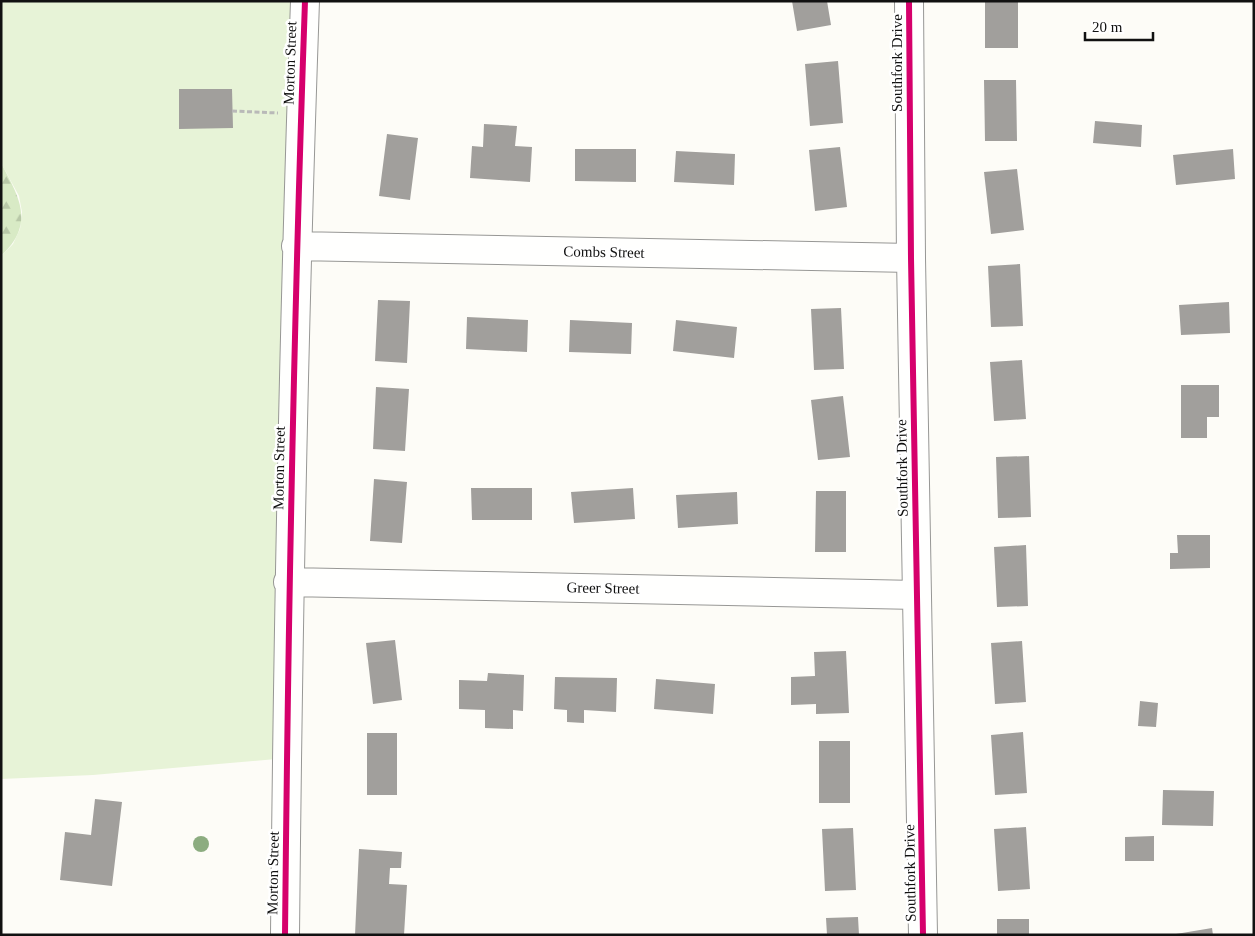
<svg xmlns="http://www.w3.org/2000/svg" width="1255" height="936" font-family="'Times New Roman',serif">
<defs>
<pattern id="forest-firs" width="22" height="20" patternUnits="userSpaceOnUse" patternTransform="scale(1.25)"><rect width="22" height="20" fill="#d8eac5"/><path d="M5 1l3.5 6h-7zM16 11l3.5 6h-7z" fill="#b8c8a8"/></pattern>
</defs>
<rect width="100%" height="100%" fill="#fdfcf7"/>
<path fill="#e7f3d7" d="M1,1H305L287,758L93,775L1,779V256L13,244L20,229L22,212L19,196L1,163Z"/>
<path fill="url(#forest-firs)" d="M1,163C19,197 36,224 1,256Z"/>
<path fill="#a19f9c" d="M792,1H827L831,25L797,31Z
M985,1H1018V48H985Z
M838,61L843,123L810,126L805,64Z
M984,80H1016L1017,141H985Z
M179,89H232L233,128L179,129Z
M1095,121L1142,125L1141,147L1093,143Z
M484,124L517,126L515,146L532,147L530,182L470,178L472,146L483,147Z
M387,134L418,138L410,200L379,196Z
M840,147L847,207L815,211L809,150Z
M575,149H636V182L575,181Z
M1233,149L1235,179L1176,185L1173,155Z
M676,151L735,154L734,185L674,182Z
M1017,169L1024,230L991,234L984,172Z
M1020,264L1023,326L991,327L988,266Z
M378,300L410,301L407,363L375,361Z
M1229,302L1230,333L1181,335L1179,305Z
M841,308L844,369L814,370L811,309Z
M467,317L528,320L527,352L466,349Z
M570,320L632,323L631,354L569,352Z
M676,320L737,327L734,358L673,351Z
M1022,360L1026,419L994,421L990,362Z
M1181,385H1219V417H1207V438H1181Z
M376,387L409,389L405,451L373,449Z
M843,396L850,457L818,460L811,400Z
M1029,456L1031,517L998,518L996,457Z
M374,479L407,482L402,543L370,541Z
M471,488H532V520H472Z
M633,488L635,519L574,523L571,492Z
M816,491H846V552H815Z
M737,492L738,524L678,528L676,495Z
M1177,535H1210V568L1170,569V553H1178Z
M1026,545L1028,606L997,607L994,547Z
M395,640L402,700L373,704L366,643Z
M1022,641L1026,702L995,704L991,643Z
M846,651L849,713L816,714V704L791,705V677L815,676L814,652Z
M488,673L524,675L523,711L513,710V729L485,728V710L459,709V680L487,681Z
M555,677L617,678L616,712L584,710V723L567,722V710L554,709Z
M656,679L715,684L713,714L654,709Z
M1140,701L1158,703L1156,727L1138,726Z
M1023,732L1027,793L995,795L991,735Z
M367,733H397V795H367Z
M819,741H850V803H819Z
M1163,790L1214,791L1213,826L1162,825Z
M95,799L122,802L112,886L60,880L65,832L91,835Z
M1026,827L1030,889L998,891L994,829Z
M853,828L856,890L825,891L822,829Z
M1154,836V861H1125V837Z
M359,849L402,852L401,868H390L389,884L407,885L404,935H355Z
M858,917L859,935H827L826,918Z
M997,919H1029V935H997Z
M1212,928L1213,935H1177L1176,934Z"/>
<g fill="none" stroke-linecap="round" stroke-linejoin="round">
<g stroke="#979795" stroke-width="30">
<path id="minor" d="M909,1L911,258L923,935
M296,246L911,258
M288,582L917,595
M285,935C288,623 294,312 305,1"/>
</g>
<path stroke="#b9b9b8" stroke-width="3" stroke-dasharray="5 2.5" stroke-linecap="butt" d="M232,111L278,113"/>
<use href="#minor" stroke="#fffffe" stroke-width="28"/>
<g stroke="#fff" stroke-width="9">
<path id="cycleway" d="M909,1L911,258L923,935
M285,935C288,623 294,312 305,1"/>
</g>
<use href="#cycleway" stroke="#d6006c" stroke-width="6"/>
</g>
<circle fill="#8cac80" cx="201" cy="844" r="8"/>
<g text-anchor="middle" stroke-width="5" stroke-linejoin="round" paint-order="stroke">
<g font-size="15" fill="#111" stroke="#fff">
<text transform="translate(290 63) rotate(-88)" y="5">Morton Street</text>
<text transform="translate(897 63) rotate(-90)" y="5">Southfork Drive</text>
<text transform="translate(604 252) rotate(1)" y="5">Combs Street</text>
<text transform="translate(279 468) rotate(-89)" y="5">Morton Street</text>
<text transform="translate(902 468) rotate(-91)" y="5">Southfork Drive</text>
<text transform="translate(603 588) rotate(1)" y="5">Greer Street</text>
<text transform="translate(273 873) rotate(-89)" y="5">Morton Street</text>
<text transform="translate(910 873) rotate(-91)" y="5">Southfork Drive</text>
</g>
</g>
<rect width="1255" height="936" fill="none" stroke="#111111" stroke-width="5"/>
<path d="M1085 32v8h68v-8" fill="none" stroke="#111111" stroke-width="2.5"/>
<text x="1092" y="32" font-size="15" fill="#111111" stroke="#ffffff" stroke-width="4" paint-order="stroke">20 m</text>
</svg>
